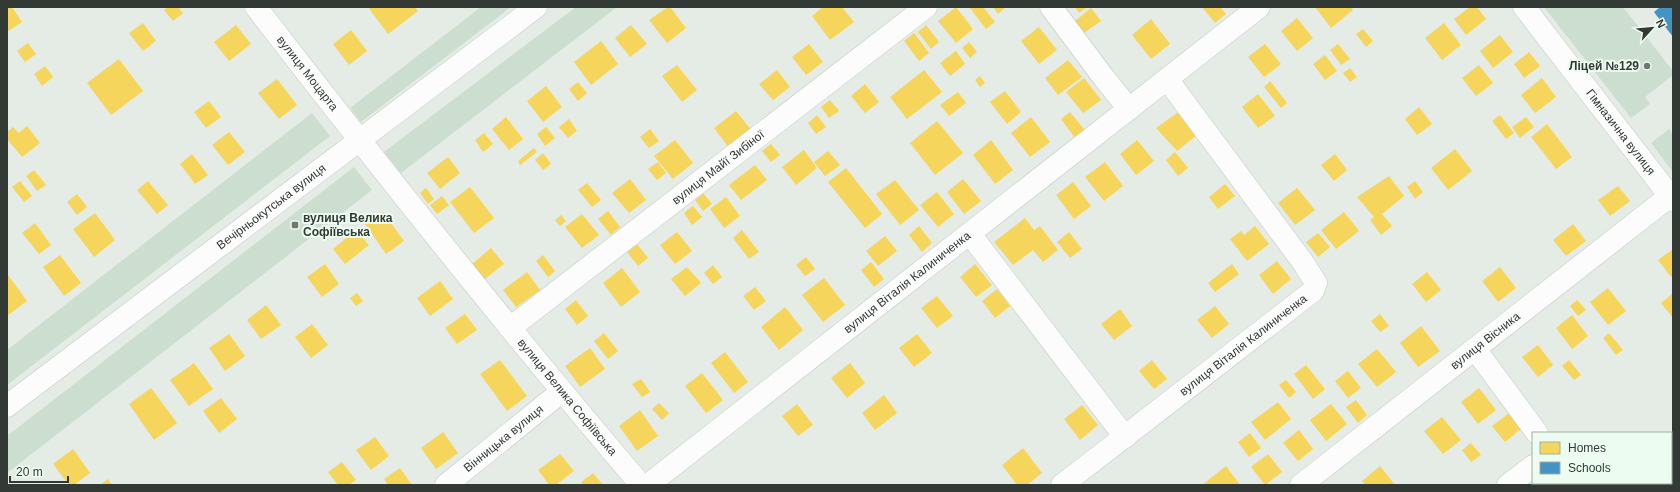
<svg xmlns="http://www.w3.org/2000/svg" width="1680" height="492" font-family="Helvetica,sans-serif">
<rect width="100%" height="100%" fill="#e4ece5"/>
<path fill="#cbded0" d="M481,7H511L361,122L350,108Z
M576,7H617L401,173L384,152Z
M1544,7H1623L1673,71V75L1645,97L1650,104L1631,118Z
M312,113L330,136L7,385V350Z
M1669,129L1673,134V172L1651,143Z
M354,167L372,190L7,473V436Z"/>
<path fill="#f6d55c" d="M7,7H12L22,22L7,32Z
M168,7H178L183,13L173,21L164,10Z
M368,7H415L418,11L388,34Z
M668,7H670L686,28L667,43L649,20Z
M823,7H842L854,22L830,40L812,16Z
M956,7L973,29L956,43L938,21Z
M971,7H983L995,22L986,29L970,8Z
M993,7H1006L998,14Z
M1075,7H1087L1079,13Z
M1202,7H1220L1226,14L1215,23Z
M1315,7H1351L1353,10L1331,28Z
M1470,7H1477L1486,19L1466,35L1454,19Z
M1091,8L1101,21L1084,33L1075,21Z
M1297,18L1313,38L1297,51L1281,31Z
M1151,19L1170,44L1151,59L1132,35Z
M143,23L156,41L143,51L129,33Z
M1444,23L1461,45L1442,60L1425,38Z
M236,25L251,44L229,61L214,42Z
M631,25L647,44L630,57L615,38Z
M926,25L939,42L931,49L918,32Z
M1039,27L1057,50L1039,64L1021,41Z
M1363,29L1373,41L1366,47L1356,34Z
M351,30L367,51L349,65L333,44Z
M914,33L929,53L919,61L904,41Z
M1500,35L1513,52L1493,68L1480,51Z
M601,41L618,64L591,85L574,62Z
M969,42L977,52L970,58L962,48Z
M28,43L36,54L25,62L17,51Z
M809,44L823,62L806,75L792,57Z
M1265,44L1281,64L1264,77L1248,57Z
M1338,44L1350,59L1341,65L1330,50Z
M956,51L965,64L950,76L940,63Z
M1529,52L1540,66L1524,78L1514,64Z
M1325,55L1337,71L1325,80L1313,64Z
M119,59L143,91L111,115L87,83Z
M1068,60L1082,77L1058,95L1045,78Z
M677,65L697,90L682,102L662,76Z
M1479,65L1493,83L1476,96L1462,78Z
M45,66L53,77L42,86L34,74Z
M1350,68L1357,77L1350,82L1343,73Z
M777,70L790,87L773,100L759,84Z
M924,70L942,92L907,119L890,97Z
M980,76L985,83L980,87L975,80Z
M1084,78L1101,100L1083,113L1066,92Z
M1542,78L1556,97L1535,113L1521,95Z
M277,79L297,105L279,119L258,93Z
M1270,81L1287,103L1281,108L1264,87Z
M578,82L587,93L578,101L569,89Z
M865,84L879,102L865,113L851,96Z
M546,86L562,107L543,122L527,101Z
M1005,91L1021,112L1007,124L990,102Z
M958,92L966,103L949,116L940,105Z
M1258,94L1275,116L1258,128L1242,107Z
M830,100L839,111L829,118L821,107Z
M209,101L221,117L206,128L194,112Z
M1419,107L1432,124L1417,135L1405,119Z
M1184,108L1202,131L1177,151L1156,128Z
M736,111L752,131L730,149L714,128Z
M1070,112L1088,134L1078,142L1061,119Z
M817,115L826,127L816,134L808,123Z
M1500,115L1514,133L1506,139L1492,121Z
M506,117L523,139L509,150L492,129Z
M1031,117L1050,142L1030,157L1011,133Z
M1526,117L1534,127L1520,138L1512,127Z
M569,119L577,131L568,138L559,127Z
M937,121L963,153L935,175L910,143Z
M1547,124L1572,157L1556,169L1531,137Z
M27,126L40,143L22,157L7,139V132L13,127L19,133Z
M546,127L555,138L545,146L537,134Z
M650,129L659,141L649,148L640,137Z
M229,132L245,152L228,165L212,145Z
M484,133L493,144L483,152L475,140Z
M675,140L693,163L673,179L654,156Z
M991,140L1013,170L995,184L973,155Z
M1137,140L1154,161L1136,175L1120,154Z
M771,144L780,155L771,162L762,151Z
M534,148L537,152L520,165L518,161Z
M1455,149L1472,171L1448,190L1431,168Z
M804,150L817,168L796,185L782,167Z
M828,151L840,165L825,176L814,162Z
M1175,152L1188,168L1178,176L1166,160Z
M543,153L551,164L543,170L535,160Z
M192,154L208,175L195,184L180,164Z
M1335,154L1347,170L1334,181L1321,165Z
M448,157L460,173L440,189L427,173Z
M658,162L666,173L657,180L648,169Z
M1105,162L1123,186L1104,201L1085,177Z
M755,165L767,180L741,200L729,185Z
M846,168L882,214L865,228L828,182Z
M34,170L46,185L37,191L26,176Z
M1389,176L1404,196L1382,214L1392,226L1381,235L1370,220L1374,217L1357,197Z
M630,179L646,200L629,213L612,193Z
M963,179L981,201L964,214L947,192Z
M895,180L919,210L900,225L876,194Z
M20,181L32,196L24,202L12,187Z
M148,181L168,205L157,214L137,190Z
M1415,181L1423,192L1415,199L1407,187Z
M1073,182L1091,206L1074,219L1056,195Z
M587,183L601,200L592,207L578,190Z
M1225,184L1235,196L1218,209L1209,197Z
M1618,186L1630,201L1610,216L1598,200Z
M470,187L494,218L474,233L450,202Z
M426,188L434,199L428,204L420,193Z
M1297,188L1315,210L1295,225L1278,203Z
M937,192L954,214L938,227L920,205Z
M703,193L712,204L703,211L695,200Z
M77,194L87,207L77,215L67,202Z
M442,196L449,205L437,214L430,205Z
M726,197L740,216L724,228L710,209Z
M693,206L702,217L692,225L684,213Z
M608,211L620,227L611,235L598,219Z
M383,212L404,241L386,254L365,224Z
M1344,212L1359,231L1336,249L1321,230Z
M95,213L115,240L94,257L73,229Z
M582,214L599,235L582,248L565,227Z
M561,215L566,221L560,226L555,220Z
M1025,218L1034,230L1040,226L1058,250L1043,262L1033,250L1013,265L994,242Z
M35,223L51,245L39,254L22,233Z
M1573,224L1586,241L1566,256L1553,240Z
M919,226L932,243L922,252L909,235Z
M1255,226L1269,244L1247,261L1230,239L1241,231L1244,235Z
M356,230L369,245L345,264L333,249Z
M742,230L759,252L749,259L733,238Z
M677,232L692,251L675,264L660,245Z
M1069,232L1082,249L1070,258L1057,242Z
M1318,233L1330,247L1318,257L1306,242Z
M885,236L897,251L878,266L866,251Z
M637,244L648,258L638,266L627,252Z
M491,248L504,264L485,279L472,264Z
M1673,249V276L1671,277L1658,260Z
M60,255L81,283L64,296L43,267Z
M543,255L555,271L548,277L536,261Z
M806,257L815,269L805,276L796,265Z
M1277,261L1291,279L1273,294L1259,275Z
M871,262L884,279L874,287L861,270Z
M325,264L339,284L322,297L307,277Z
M975,264L992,285L976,297L960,277Z
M1232,264L1239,274L1215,292L1208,283Z
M713,265L722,277L713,284L704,273Z
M687,267L701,283L685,296L671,279Z
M1500,267L1516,288L1498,302L1482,281Z
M622,268L640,292L621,307L603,283Z
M527,272L540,290L516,307L503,290Z
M1427,272L1441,290L1426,302L1412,284Z
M7,274L27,301L7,316Z
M824,278L845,305L823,322L802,295Z
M440,281L453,299L430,316L417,298Z
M755,287L766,301L754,310L743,296Z
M1608,288L1626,311L1608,325L1590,302Z
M997,289L1010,306L995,318L982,301Z
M357,293L363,301L356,306L350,298Z
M1673,293V318L1661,303Z
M937,296L953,316L937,328L921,308Z
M576,300L588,316L577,325L565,309Z
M1577,300L1586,310L1578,316L1570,306Z
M266,305L281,325L261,339L247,320Z
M1215,306L1229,324L1212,338L1197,320Z
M785,307L803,330L779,350L761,327Z
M1120,309L1132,326L1114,340L1101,324Z
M465,314L477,330L457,344L445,328Z
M1380,314L1389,326L1380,332L1371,321Z
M1572,315L1588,336L1572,349L1556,328Z
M312,324L328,345L311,358L295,337Z
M1421,326L1440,351L1418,367L1400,343Z
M604,333L618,351L608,359L594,341Z
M1609,333L1623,350L1616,355L1603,338Z
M229,334L245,356L225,371L209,348Z
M917,334L932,353L914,367L899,348Z
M1538,345L1553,365L1538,377L1522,357Z
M590,348L605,369L580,387L565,366Z
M1377,349L1396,372L1377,387L1358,364Z
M725,352L748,382L734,393L711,363Z
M500,360L527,396L507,411L480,374Z
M1152,360L1167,379L1154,389L1139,371Z
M1569,360L1581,375L1574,380L1562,366Z
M194,363L213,389L189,406L170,380Z
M850,363L865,383L847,398L831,378Z
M1306,365L1325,389L1313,399L1294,374Z
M1348,371L1361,388L1348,398L1335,381Z
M702,373L723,400L706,413L685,386Z
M641,379L650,392L642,397L632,384Z
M1286,380L1296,392L1289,398L1279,385Z
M151,388L177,423L154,440L129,404Z
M1479,388L1496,410L1478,424L1461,402Z
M884,395L897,413L875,430L862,413Z
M221,398L237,419L219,433L203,411Z
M1356,400L1367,415L1358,423L1346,407Z
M1278,402L1291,419L1265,440L1251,422Z
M659,403L669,413L662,420L652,409Z
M797,404L813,425L798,436L782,416Z
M1331,404L1347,424L1326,441L1310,420Z
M1082,405L1098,425L1080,440L1064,419Z
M640,410L658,436L637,451L619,426Z
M1509,413L1521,429L1505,442L1492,426Z
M1442,417L1461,440L1443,454L1424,431Z
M1299,430L1313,449L1298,461L1283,443Z
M443,432L458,453L436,469L421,448Z
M1250,433L1261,448L1249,457L1238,442Z
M375,437L389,456L371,470L356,450Z
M1471,443L1481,455L1471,462L1462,450Z
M1023,448L1042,473L1027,485H1017L1002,465Z
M73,449L90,473L74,485H69L53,464Z
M560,454L574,471L556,485H549L538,470Z
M1268,454L1282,472L1265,485L1251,467Z
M342,462L356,480L349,485H338L328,472Z
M1226,466L1240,485H1202Z
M1380,466L1395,485H1365L1362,481Z
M400,468L412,485H388L384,479Z
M593,473L603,485H583L581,482Z
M108,479L112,485H100Z
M1542,483H1554L1556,485H1539Z
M1612,483H1626L1628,485H1614Z"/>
<path fill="#4393c3" d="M1660,7H1673V37L1654,12Z"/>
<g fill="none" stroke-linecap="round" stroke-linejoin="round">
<g stroke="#c2c7c3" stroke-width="23">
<g id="street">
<path id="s1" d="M256,7C381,169 508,329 641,485"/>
<path d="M1051,7L1104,78L1129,109"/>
<path id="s2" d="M1524,7L1673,200"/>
<path d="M970,234L1125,437"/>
<path id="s3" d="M510,328L926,7"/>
<path d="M1475,349L1537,433"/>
<path id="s4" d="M446,485L561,392"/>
<path id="s5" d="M648,485L1259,7"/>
<path id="s6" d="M1062,485L1313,291L1316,283L1302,261L1167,79"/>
<path id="s7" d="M1301,485L1670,196"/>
<path d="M1508,485L1533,466"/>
</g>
</g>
<g stroke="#c2c7c3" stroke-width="23">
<g id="secondary">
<path id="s8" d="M7,406L536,7"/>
</g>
</g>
<use href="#street" stroke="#fbfcfb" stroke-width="22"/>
<use href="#secondary" stroke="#fbfcfb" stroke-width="22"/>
</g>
<g fill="#717872" stroke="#edfcf1" stroke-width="1.5">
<circle cx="1647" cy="66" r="4"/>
<rect x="291" y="221" width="8" height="8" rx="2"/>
</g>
<g text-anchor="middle" stroke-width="4" stroke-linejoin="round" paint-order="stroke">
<g font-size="12" font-weight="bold" fill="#333934" stroke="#edfcf1" text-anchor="end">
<text x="1639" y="70">Ліцей №129</text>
<text x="303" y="222" text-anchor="start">вулиця Велика<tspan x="303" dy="14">Софіївська</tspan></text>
</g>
<g font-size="12" fill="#333934" stroke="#edfcf1">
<text dy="4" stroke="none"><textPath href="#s1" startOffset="84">вулиця Моцарта</textPath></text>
<text dy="4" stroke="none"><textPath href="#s2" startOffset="158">Гімназична вулиця</textPath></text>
<text dy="4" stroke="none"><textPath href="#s3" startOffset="263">вулиця Майї Зибіної</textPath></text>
<text dy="4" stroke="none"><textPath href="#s8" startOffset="331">Вечірньокутська вулиця</textPath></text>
<text dy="4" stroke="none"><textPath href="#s5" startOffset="329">вулиця Віталія Калиниченка</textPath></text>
<text dy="4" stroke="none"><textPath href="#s7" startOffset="234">вулиця Вісника</textPath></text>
<text dy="4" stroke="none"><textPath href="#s6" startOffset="229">вулиця Віталія Калиниченка</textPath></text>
<text dy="4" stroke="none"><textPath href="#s1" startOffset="499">вулиця Велика Софіївська</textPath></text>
<text dy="4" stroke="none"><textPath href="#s4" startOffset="74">Вінницька вулиця</textPath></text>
</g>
</g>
<rect width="1680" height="492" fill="none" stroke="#333934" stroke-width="16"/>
<rect x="1532" y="432" width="140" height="52" fill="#edfcf1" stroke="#a3aea5"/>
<rect x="1540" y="442" width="20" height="12" fill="#f6d55c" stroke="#a3aea5"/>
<text x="1568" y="452" font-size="12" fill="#333934">Homes</text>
<rect x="1540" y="462" width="20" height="12" fill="#4393c3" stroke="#a3aea5"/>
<text x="1568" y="472" font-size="12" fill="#333934">Schools</text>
<g transform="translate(1652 28) rotate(63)" stroke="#edfcf1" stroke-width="3" paint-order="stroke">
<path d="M0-3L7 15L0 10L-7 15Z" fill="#333934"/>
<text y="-6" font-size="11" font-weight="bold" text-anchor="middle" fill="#333934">N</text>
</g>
<path d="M10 476v6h58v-6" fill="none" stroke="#333934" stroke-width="2"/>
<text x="16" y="476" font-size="12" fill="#333934" stroke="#edfcf1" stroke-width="3" paint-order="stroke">20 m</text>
</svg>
